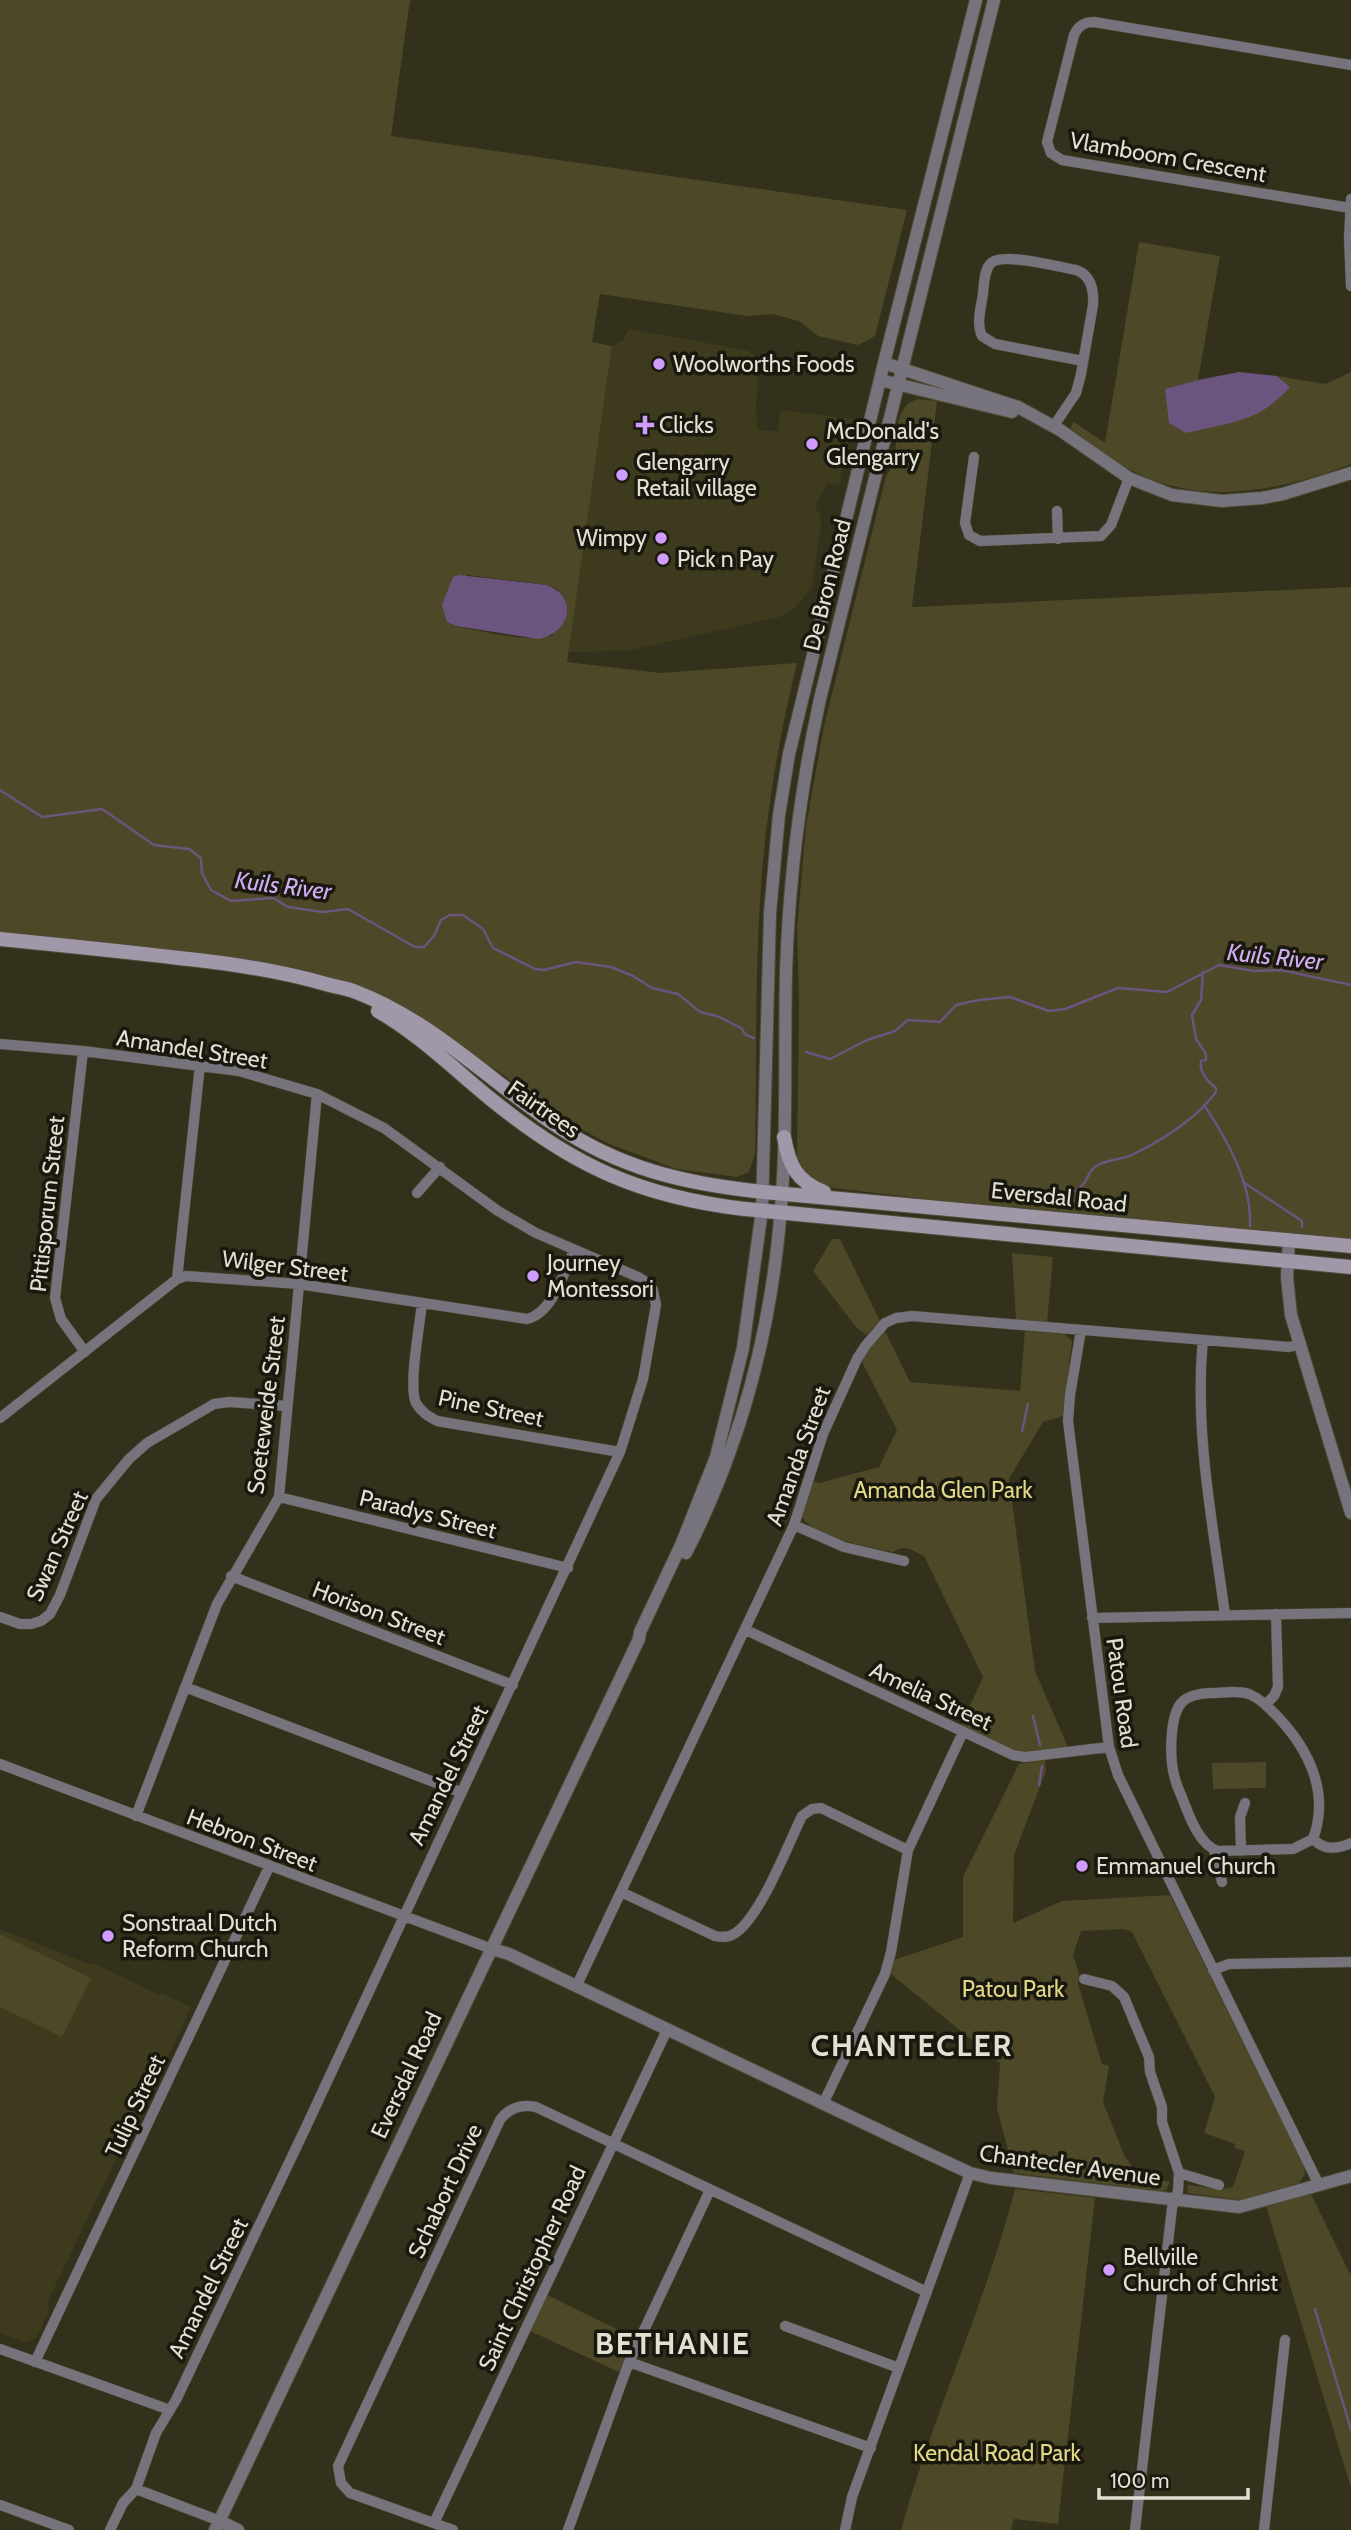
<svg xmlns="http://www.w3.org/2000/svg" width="1351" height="2530" font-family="Cabin,sans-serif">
<rect width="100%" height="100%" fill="#33301b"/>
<path fill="#3e3a1d" d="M631,329L750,351L757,362L759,373L756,405L758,430L778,431L780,410L853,419L839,485L828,483L815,507L820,514L821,523L812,588L793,610L780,617L627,651L568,652L612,346L624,339L627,331Z
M0,1929L92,1965L93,1963L160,1995L161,1993L191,2007L125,2151L117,2157L48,2301L49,2311L36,2338L26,2342L0,2334Z"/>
<path fill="#4d4828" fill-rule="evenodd" d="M0,0H410L391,136L907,210L875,336L858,345L818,336L799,321L772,314L747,316L600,294L592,342L612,346L567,662L660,673L797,663C781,729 769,795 763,862C754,959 757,1057 755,1154L749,1172L737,1177L677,1169L609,1144L552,1113L498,1071L372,993L310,971L225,956L0,932ZM467,575L548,585L557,589L566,601L552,636C521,642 487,632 456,626Z
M1139,242L1220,256L1198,380L1166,389L1290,387L1277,376L1326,384L1351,372V464C1283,490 1205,507 1137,473C1113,462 1091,443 1070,428L1074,422L1105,443Z
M918,399L937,401L912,607L1351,587V1240L951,1202L818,1186L807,1177L797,1159L799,1001L797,929L806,826L824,726L886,476C905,456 885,408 918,399Z
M832,1239H840L880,1321L866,1335L856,1327L813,1271Z
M1012,1253L1053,1257L1047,1322L1016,1320Z
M885,1331L910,1382L1020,1391L1025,1331L1064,1334L1072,1341L1063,1416L1043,1422L1009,1479L1035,1671L1068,1747L1019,1752L961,1725L983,1677L924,1556C912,1551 906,1544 893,1552C872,1548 813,1537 802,1517L813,1481L819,1483L879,1467L897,1430L862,1362L868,1350Z
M1045,1760L1046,1771L1014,1855L1013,1923L1062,1901L1170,1895L1304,2166L1305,2174L1299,2183L1241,2200L1188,2193L1187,2185L1222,2189L1233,2187L1245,2151L1235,2148V2144L1204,2133L1215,2097L1132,1932L1123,1929L1081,1931L1073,1955L1079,1973L1078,1983L1102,2064L1109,2066L1103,2102L1125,2157L1138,2173L1170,2182L1166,2190L1161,2191L1014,2173L997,2108L1000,2063L891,1974L894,1960L963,1937V1877L1019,1764Z
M1266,1762V1788L1213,1789L1212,1763Z
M0,1934L91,1978L62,2037L0,2007Z
M1015,2189L1095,2198L1058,2524L1014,2519L1011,2530H901C933,2414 985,2305 1015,2189Z
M1311,2194L1351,2276V2488L1266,2206Z
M547,2295L635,2338L619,2372L530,2331Z"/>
<path fill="#6b557f" d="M1239,372L1277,376L1290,387C1258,423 1231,422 1186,433L1169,423L1165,389L1198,380Z
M459,575L547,585C579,597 570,633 539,639L456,626L447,622L442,605L453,577Z"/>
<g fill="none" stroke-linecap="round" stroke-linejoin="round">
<path stroke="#6b557f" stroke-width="2.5" d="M0,790L42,817L102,809L154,845L189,849L201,858L202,873L211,890L231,901L273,898L288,907L323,912L348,909L415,947H424L434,936L441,920L450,915H463L483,929L493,948L535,969L544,970L576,962L611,967L633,976L652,988L678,994L700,1012L717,1016L741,1028L746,1035L754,1038
M806,1052L830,1059L867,1040L895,1031L908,1020L940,1022L956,1005L978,1000L1010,997L1049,1011L1065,1009L1118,988L1167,992L1219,965L1254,971L1281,970L1351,985
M1204,1105C1227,1139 1252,1183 1250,1226
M1243,1182L1302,1221V1227
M1029,1203V1197C1048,1197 1072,1200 1085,1182C1089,1175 1090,1169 1098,1165C1109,1159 1123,1160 1134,1154C1164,1139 1196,1119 1216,1092V1088C1207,1081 1199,1072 1201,1061L1206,1060V1054L1196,1039L1192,1015L1201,1000L1203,972
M1022,1431L1028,1404
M1033,1716L1040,1745
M1039,1785L1042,1766
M1315,2309L1351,2430"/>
<g stroke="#4f4c38" stroke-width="11">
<path id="minor" d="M1351,199L1349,238L1351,286
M1350,208L1062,160L1051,153L1047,142L1074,35C1078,26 1084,22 1094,22L1351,65
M1053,427L1076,393L1081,374L1093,305C1094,290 1091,275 1076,270C1059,267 1003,252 991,263C984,270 984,284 983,294C981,307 976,324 982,336L995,344L1083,361
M974,457L965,523L969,535L980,541L1101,536L1111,525L1129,478
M1057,511L1058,539
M0,1044L83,1051L239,1071L317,1094L384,1128L498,1211L536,1233L638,1277L649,1284L653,1290L656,1305L643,1379L620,1452L306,2127L176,2400L156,2433L136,2489L123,2503L110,2530
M83,1051L55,1298L61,1319L85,1352
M417,1193L440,1167
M177,1279L200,1065
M422,1303C420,1325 408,1386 416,1403C421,1412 428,1416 437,1421L620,1452
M1081,1330L1070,1395L1068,1421L1109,1747L1118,1775L1319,2185
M1203,1340C1194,1432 1213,1524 1225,1615
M0,1418L177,1279L186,1276L299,1284L527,1319C553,1313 563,1273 574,1251
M279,1497L568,1568
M794,1525L844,1547L904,1561
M231,1576L513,1685
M0,1617L20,1624H31L41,1621L50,1614L60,1595L96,1499L129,1459L147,1443L214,1404L229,1402L287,1406
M1092,1618L1351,1613
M746,1630L1013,1755L1025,1757L1109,1747
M185,1687L460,1792
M1266,1704L1274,1696L1278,1687L1276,1614
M0,1764L492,1949
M136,1816L217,1604L279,1497L317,1094
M1313,1839L1293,1849L1218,1851C1198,1845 1188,1812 1181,1795C1171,1774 1170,1754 1172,1732C1175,1704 1182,1694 1211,1693C1224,1693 1237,1690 1249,1694C1261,1699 1269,1708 1278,1717C1309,1750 1330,1793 1313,1839C1325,1851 1337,1849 1351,1843
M1214,1850L1222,1882
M1241,1851L1240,1817L1245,1803
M621,1892L715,1936C721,1937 726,1938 732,1935C759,1922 788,1844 802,1816L812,1809L821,1808L908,1850
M1213,1970L1229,1964L1351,1962
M1084,1979L1112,1986L1124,1997L1149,2057L1150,2072L1162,2107V2122L1179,2173L1178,2191L1172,2208L1135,2530
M576,1987L794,1525L823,1434L857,1359L866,1345L885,1323L896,1318L912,1316L1289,1347L1301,1344
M823,2104L885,1974L891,1952L908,1850L963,1732
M1179,2173L1219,2185
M785,2326L899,2368
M0,2349L170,2410
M35,2362L269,1867
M629,2362L871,2448
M136,2489L220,2521
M0,2505L69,2530
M434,2523L667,2030
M453,2530L350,2493L341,2483L338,2466L500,2120C509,2108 521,2104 536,2107L927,2292
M568,2530L629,2362L710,2190
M845,2530L852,2497L970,2173
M1264,2530L1285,2340"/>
</g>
<g stroke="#4f4c38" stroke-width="14">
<path id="tertiary" d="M884,363L1018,407L1060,430L1129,478L1172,495L1222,501L1262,498L1283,494L1351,473
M880,380L1012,412
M1289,1240L1287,1277L1291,1315L1351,1513
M686,1553C737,1453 768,1342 779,1230C788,1145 784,1058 786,972C789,879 800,790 820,699L994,0
M492,1949L509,1954L927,2153L970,2173L991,2178L1239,2207L1351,2176
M220,2521L238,2530
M215,2530L639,1639L640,1632L681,1545L716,1457L743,1348L762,1210L770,913L779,815L789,754L884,363L976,0"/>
</g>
<g stroke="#4f4c38" stroke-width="16">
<path id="secondary" d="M0,939C60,945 120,951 179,958C229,963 277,970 326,984C336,987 347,988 356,992C432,1021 489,1080 554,1124C620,1169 686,1184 764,1192L1351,1246
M378,1011C420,1035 455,1070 492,1100C573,1166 641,1197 745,1209L1351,1267
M784,1137C789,1165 796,1181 824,1192"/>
</g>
<use href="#minor" stroke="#77737c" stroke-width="10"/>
<use href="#tertiary" stroke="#77737c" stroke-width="12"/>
<use href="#secondary" stroke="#a098a8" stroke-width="14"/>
</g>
<g fill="#d09dfe" stroke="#19180e" stroke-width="2.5">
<circle cx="659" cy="364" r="7"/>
<path d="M641.5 414.5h7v7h7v7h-7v7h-7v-7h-7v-7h7z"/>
<circle cx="812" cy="444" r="7"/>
<circle cx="622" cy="475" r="7"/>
<circle cx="661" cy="538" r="7"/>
<circle cx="663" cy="559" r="7"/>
<circle cx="533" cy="1276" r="7"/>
<circle cx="1082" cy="1866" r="7"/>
<circle cx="108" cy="1936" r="7"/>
<circle cx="1109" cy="2270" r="7"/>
</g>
<g text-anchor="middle" stroke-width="7" stroke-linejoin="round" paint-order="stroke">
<g font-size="23" fill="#e2e0d3" stroke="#19180e">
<text transform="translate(1168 157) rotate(10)" y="8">Vlamboom Crescent</text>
<text transform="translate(827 585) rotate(-76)" y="8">De Bron Road</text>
<text transform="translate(192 1049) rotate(9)" y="8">Amandel Street</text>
<text transform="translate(544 1109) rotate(35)" y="8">Fairtrees</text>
<text transform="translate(1059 1197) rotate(6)" y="8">Eversdal Road</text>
<text transform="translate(47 1204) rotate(-84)" y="8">Pittisporum Street</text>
<text transform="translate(285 1266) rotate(7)" y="8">Wilger Street</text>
<text transform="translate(266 1405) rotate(-83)" y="8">Soeteweide Street</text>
<text transform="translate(491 1408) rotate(12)" y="8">Pine Street</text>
<text transform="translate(798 1456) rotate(-70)" y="8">Amanda Street</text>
<text transform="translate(428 1514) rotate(14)" y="8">Paradys Street</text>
<text transform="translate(57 1546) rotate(-66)" y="8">Swan Street</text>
<text transform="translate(379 1613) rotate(21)" y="8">Horison Street</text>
<text transform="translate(1122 1693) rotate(82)" y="8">Patou Road</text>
<text transform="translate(931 1696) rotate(25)" y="8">Amelia Street</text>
<text transform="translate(448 1775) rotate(-64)" y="8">Amandel Street</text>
<text transform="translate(252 1840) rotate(21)" y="8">Hebron Street</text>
<text transform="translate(406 2075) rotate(-65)" y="8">Eversdal Road</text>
<text transform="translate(135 2106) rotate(-65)" y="8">Tulip Street</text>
<text transform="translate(1070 2165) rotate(8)" y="8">Chantecler Avenue</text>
<text transform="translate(445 2191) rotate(-65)" y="8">Schabort Drive</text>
<text transform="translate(532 2268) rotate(-65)" y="8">Saint Christopher Road</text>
<text transform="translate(208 2288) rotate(-64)" y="8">Amandel Street</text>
</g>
<g font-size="23" fill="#e2e0d3" stroke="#19180e" text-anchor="start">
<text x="673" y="372">Woolworths Foods</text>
<text x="659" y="433">Clicks</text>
<text x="826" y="439">McDonald's<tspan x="826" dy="26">Glengarry</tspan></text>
<text x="636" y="470">Glengarry<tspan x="636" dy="26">Retail village</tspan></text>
<text x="647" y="546" text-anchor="end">Wimpy</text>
<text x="677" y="567">Pick n Pay</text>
<text x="547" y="1271">Journey<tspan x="547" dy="26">Montessori</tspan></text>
<text x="1096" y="1874">Emmanuel Church</text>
<text x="122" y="1931">Sonstraal Dutch<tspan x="122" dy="26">Reform Church</tspan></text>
<text x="1123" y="2265">Bellville<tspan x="1123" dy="26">Church of Christ</tspan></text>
</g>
<g font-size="23" fill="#e2d787" stroke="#19180e">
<text x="943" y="1498">Amanda Glen Park</text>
<text x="1013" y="1997">Patou Park</text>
<text x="997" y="2461">Kendal Road Park</text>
</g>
<g font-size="24" font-style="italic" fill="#d1aef2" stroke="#19180e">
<text transform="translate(283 886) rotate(7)" y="8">Kuils River</text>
<text transform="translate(1275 957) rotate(6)" y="8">Kuils River</text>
</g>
<g font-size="30" font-weight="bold" letter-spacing="2" fill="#e2e0d3" stroke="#19180e">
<text x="912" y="2056">CHANTECLER</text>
<text x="673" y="2354">BETHANIE</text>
</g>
</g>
<path d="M1099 2488v10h149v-10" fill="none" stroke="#e2e0d3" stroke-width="3.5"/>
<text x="1110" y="2488" font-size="21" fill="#e2e0d3" stroke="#19180e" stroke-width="5" paint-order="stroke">100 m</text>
</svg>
